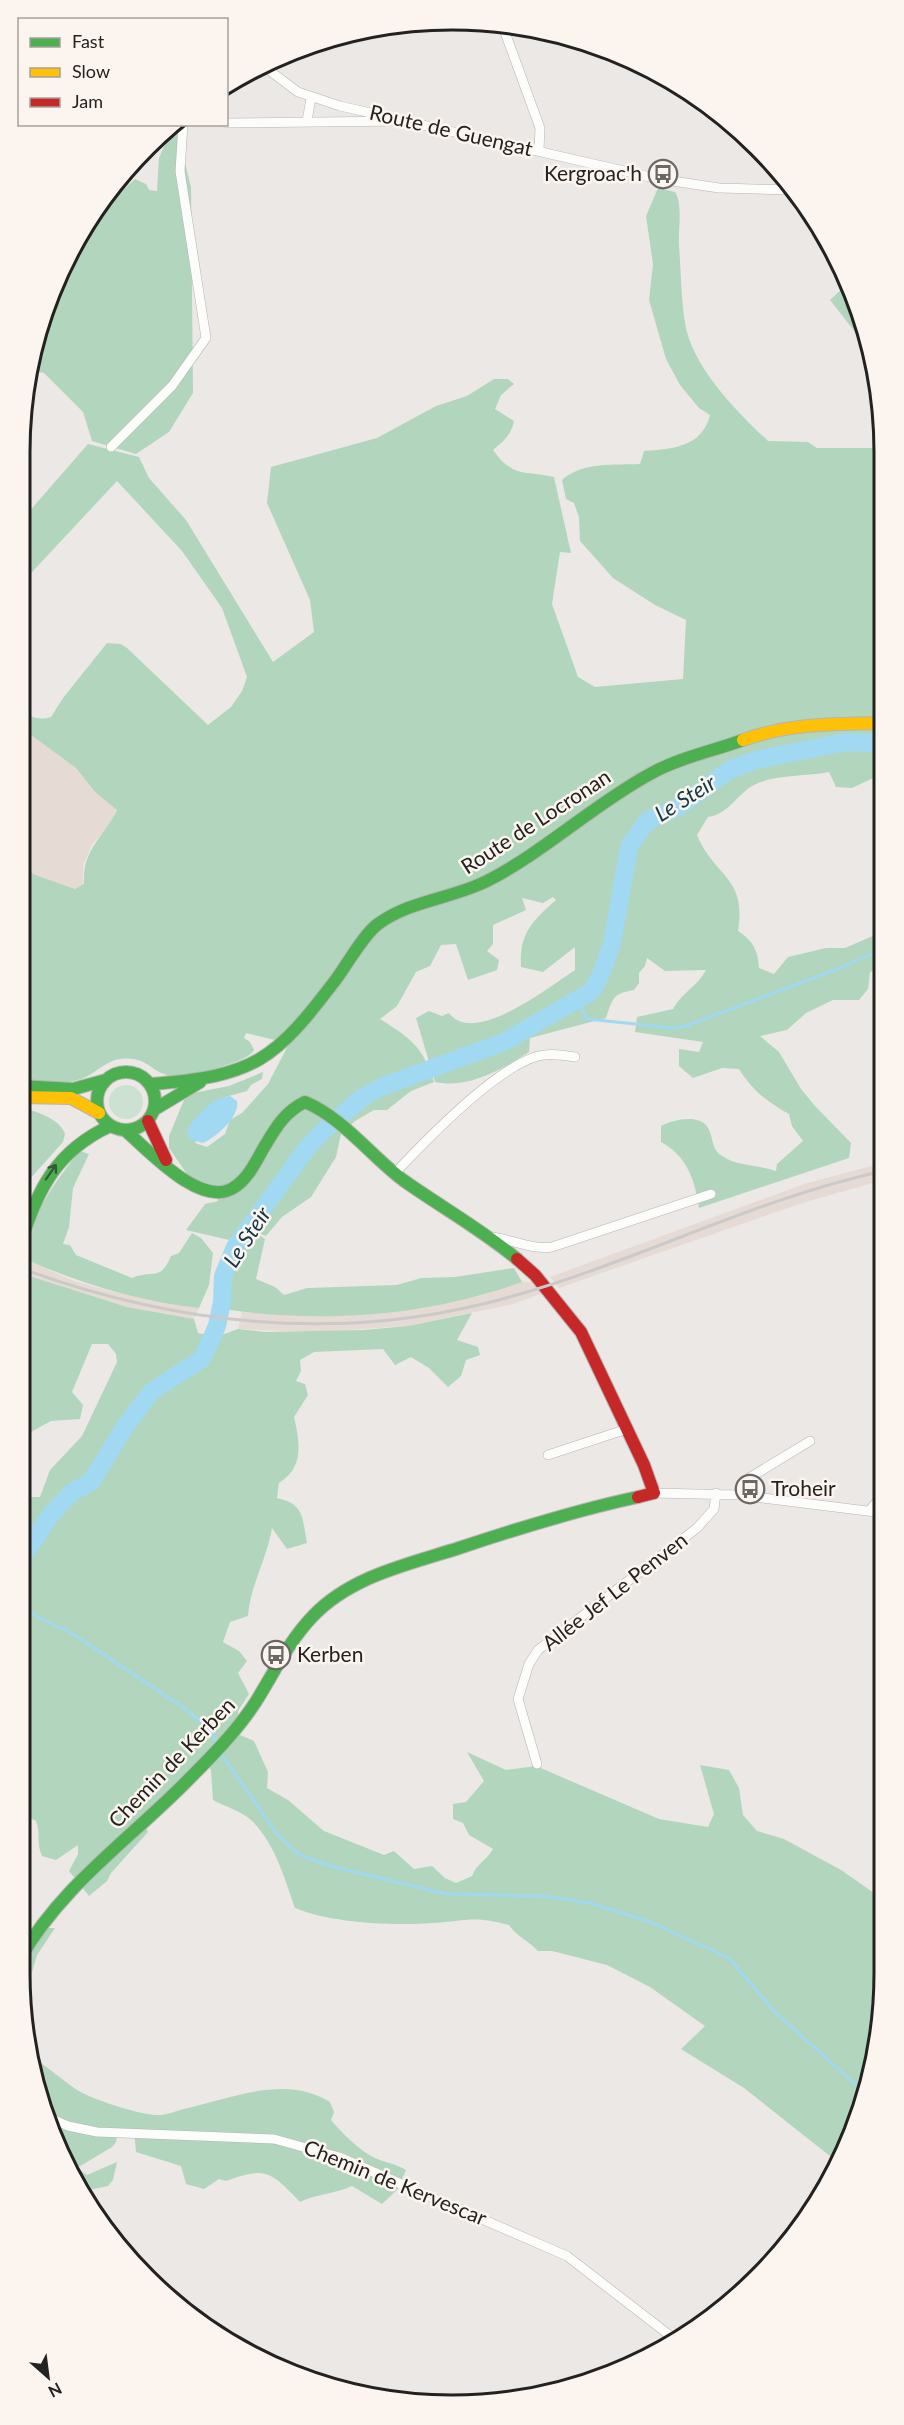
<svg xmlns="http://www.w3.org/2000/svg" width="904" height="2425" font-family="Lato,sans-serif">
<rect width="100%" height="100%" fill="#ece8e5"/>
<path fill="#e5dbd4" d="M20,727L76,768L95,792L117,809L108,828L92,844L83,866V885L75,889L33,874L20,852Z
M883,1163V1180L802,1203L559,1288L550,1277L807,1183Z
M22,1258L74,1281L110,1291L199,1308L194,1319L127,1307L20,1273Z
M522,1282H532L545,1292L513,1304L408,1326L314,1332L238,1329L242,1312L294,1316L421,1307L483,1295Z"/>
<path fill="#cce1d1" d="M109 1102a17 17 0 1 1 34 0a17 17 0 1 1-34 0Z"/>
<path fill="#b1d6bd" d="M167,127H176L191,187L193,393L169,432L136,454L92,441L83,412L44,373L30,370C40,299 72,247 109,188L123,190L135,179L146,184L149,190L157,191L159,158L166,142L152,143Z
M658,188L675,192C683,204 678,230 679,246C681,271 681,298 685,323C692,367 737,412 768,441L808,442L817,448H876L881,413L882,774L852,788L836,787L829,772C805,777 775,774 754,785C737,794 729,814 708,817L697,835C714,877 747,876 738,931C753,941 758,950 759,968L774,974L788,957L826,948H845L882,932V968L870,972L868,989L859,1000H833L806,1013L787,1030L760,1036L779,1052L801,1089L815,1106L851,1143L849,1158L699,1208C695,1180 687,1156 661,1142V1126C672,1120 700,1113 708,1128C714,1139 711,1149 722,1156C736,1166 759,1165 776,1171L777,1164L803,1141L792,1126L789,1114C767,1102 752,1090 739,1069L722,1068L693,1078L679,1066V1049L699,1052L703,1042L635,1032L637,1017L673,1009C682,992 697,987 706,970L665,971L647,958L645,966L639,973V983L634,990C612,994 613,998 606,1018L530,1038L529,1052C500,1070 470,1089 435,1082L416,1018L429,1011L442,1016L449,1013C474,1047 550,986 575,970V947L543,972L521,967C519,934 532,921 556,900L553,897L543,903L522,898L526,910L493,925V944L487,951L499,960L497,970L468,980L456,944L441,945L430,966L416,972L397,1006L380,1019C411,1039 422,1045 434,1082L411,1091L387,1110H374L355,1121L341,1134L336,1157L311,1197L282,1217L266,1236L251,1230L265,1239L256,1279L275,1287L284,1295L307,1288L397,1285L421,1278L455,1277L514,1268L522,1282C428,1316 321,1324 223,1309L230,1276L251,1229L241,1227L229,1240L186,1230L205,1204L218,1201V1195L229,1184L216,1189L204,1188L189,1177L169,1148V1136L184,1100L193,1093L229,1086L263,1072L262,1079L251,1085L247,1091L225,1097L195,1143L207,1147L225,1134L230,1120L242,1113L268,1084L301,1021L275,1040L246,1033L244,1038L250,1042L254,1050C247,1064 183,1078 167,1075C150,1071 147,1056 120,1059C109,1060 98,1070 88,1076C69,1086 39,1085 20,1078V852L33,874L75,889L84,884C82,849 103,839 117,810L95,792L76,768L20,727V708C30,717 37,721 51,717L63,698L107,643L121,644L127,648L208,725L231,707L242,691L247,677L222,608L182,551L117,481L20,585V522L88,444L139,457L149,478L186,520L273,662L314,632L310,600L267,503L271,467L377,438L436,406L467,396L494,379H508L514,384L501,395L495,409L514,421C512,434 503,442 493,450C514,479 525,470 554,477L571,553L560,552L552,604L578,677L595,687L683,679L686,620L655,605L613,578L580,541L579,517L574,503L566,499L562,480C581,462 615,465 640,464L644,451C673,449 702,447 710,415L699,408L680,385L666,359L649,300L653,264L646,216Z
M844,287H848L879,388H874L863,342L830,300Z
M20,1107C34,1111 60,1118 65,1134L63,1142L29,1180L20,1213Z
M80,1151L89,1154L73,1188L69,1227L63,1244L70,1245L76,1255L132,1278C154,1269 160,1282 171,1256L179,1253L192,1233L201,1238L213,1253L209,1285L199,1308C138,1301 82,1284 27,1260C27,1219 55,1181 80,1151Z
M20,1273L127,1307L194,1319L198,1333L216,1337L238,1329L266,1332L363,1330L408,1326L472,1313L457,1340L478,1347L480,1355L466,1360L461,1376L448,1387L429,1368L411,1357L395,1365L383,1349L314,1352L300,1360L301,1371L296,1381L305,1384L308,1395L294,1417C300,1443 304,1468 279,1483L277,1498C305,1504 302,1518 307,1543L287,1549L272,1528C267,1559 250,1586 248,1616L230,1622L223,1642L239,1651L247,1661L238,1673L249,1694L238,1711V1734L254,1741L268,1772L267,1788L288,1800L324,1831L384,1855L394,1851L414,1869L432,1866L445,1878L456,1883L472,1876C477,1863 487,1860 493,1849L469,1835L463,1823L453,1819V1804L466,1802L484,1781L467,1752L506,1770L536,1766L659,1819L708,1827L714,1814L700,1765L729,1770L739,1788L743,1815L757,1831L784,1839L841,1870L884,1900V1973L870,2085L840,2164L744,2088L681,2049L705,2026L650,1987L607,1965L552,1951H538C529,1941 516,1936 509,1925C474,1915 465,1921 432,1923C394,1926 330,1923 295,1908C285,1879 274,1841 251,1820C241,1811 224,1806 213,1800L211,1770L202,1758L142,1817L148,1832L111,1873L107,1881L89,1896L69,1871L78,1854V1845L56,1860L42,1856C36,1843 41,1833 36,1821L25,1815L20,1816V1518L30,1497H40L50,1470L82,1436L117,1362L116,1354L108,1344H92L72,1392L83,1405L80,1419L51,1421L20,1438Z
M43,1928H55L37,1955L24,2000L20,1966Z
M33,2057C47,2067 60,2078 74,2088C89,2099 138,2114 156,2115C166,2116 178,2110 188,2108C235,2097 286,2075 330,2102L334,2112L331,2120C342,2133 356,2147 371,2156C381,2162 395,2163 406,2170L397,2190L382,2204L352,2186C334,2194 317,2194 300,2202C271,2172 266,2166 226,2181L219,2179L204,2189L186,2184L181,2166L136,2152L134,2130H118L116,2142L112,2147L77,2168L87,2175L117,2162L113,2180L108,2186L84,2191L87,2202L77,2189L51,2130L55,2125L64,2130L62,2119L42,2107Z"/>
<path fill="#a0d9f1" d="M230,1096L237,1101C240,1117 216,1137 203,1143L189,1139L187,1131C195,1115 212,1098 230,1096Z"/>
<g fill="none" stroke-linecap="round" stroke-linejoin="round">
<path stroke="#a0d9f1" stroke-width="3" d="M576,1000L587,1019L674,1028L686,1026L840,968L882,949
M20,1608L73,1634L184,1708L211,1730L216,1745
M219,1751L277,1834L298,1854L330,1866L446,1894L544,1896L590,1903L650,1922L729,1958L775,2012L866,2094"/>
<path stroke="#a0d9f1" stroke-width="18" d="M20,1570L24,1555L51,1514L72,1492L91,1482L126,1425L152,1391L202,1359L217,1326L222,1302L223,1276L235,1247L307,1148L324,1130L362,1098L381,1087L504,1042L592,991L601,974L612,944L629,847L646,822L682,805L729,770L756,760L845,742L882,743"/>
<g stroke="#b7b4b2" stroke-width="10">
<path id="street" d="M502,24L540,128L539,150
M262,65L298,92L340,106L659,179L719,188L792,190
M307,121L311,98
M226,123L402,121
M111,447L172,386L206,338L180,171L183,124
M395,1173C426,1140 495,1068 538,1056C550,1053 563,1055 575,1057
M491,1237C512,1239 530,1250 552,1247L711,1194
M548,1455L627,1429
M654,1493L739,1495L883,1513
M739,1495L741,1486L749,1478L810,1441
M869,1511L883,1494
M537,1764L518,1699L529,1664L538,1650L697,1528L714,1509L716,1493
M44,2115L68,2126L97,2132L274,2139L339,2157L567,2256L677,2341"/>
</g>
<g stroke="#b7b4b2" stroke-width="14">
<path id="fast" d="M97 1101a29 29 0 1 1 58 0a29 29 0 1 1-58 0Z
M151,1084C256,1076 275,1060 337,978C348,963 364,934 378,924C411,900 451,899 487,881C544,852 593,805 650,774C678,758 713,751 743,740
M20,1086L73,1089L106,1080
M155,1109L200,1082
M126,1131C149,1151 201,1208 233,1188C247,1180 256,1162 263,1149C275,1129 284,1112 305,1102C343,1118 370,1155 403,1180C441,1207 481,1229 517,1259
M20,1245C37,1190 56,1151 110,1126
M20,1959C60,1887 130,1839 187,1781C211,1757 236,1732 255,1703C274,1673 288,1642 313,1616C351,1576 409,1564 459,1548C519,1528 577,1510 638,1497"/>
</g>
<g stroke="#b7b4b2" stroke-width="14">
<path id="slow" d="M743,740C791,723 833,724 882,723
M20,1097L71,1098L99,1113"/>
</g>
<g stroke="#b7b4b2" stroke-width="14">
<path id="jam" d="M148,1121L166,1160
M517,1259L535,1275L581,1332L644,1465L654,1493L638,1497"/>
</g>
<use href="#street" stroke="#fcfcfb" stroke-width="9"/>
<use href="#fast" stroke="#4caf50" stroke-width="12"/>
<use href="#slow" stroke="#ffc107" stroke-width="12"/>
<use href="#jam" stroke="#c62828" stroke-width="12"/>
<path stroke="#cbcac9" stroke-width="3" d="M20,1268C181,1327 347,1344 513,1296C638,1261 755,1199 883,1171"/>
</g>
<defs><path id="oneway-shaft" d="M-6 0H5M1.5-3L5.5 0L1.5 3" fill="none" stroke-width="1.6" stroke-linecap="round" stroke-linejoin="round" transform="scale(1.5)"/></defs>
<use stroke="#345a33" href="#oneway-shaft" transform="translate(51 1172) rotate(-55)"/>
<defs>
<g id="bus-ring" transform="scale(1.5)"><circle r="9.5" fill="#fcf5ef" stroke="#6a6765" stroke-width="1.5"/><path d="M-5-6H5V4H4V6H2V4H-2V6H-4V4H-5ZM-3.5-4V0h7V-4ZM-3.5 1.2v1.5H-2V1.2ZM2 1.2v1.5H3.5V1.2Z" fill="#6a6765"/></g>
</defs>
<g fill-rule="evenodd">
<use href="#bus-ring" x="663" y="174"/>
<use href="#bus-ring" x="750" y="1489"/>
<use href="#bus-ring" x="276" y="1655"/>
</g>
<g text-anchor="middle" stroke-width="5" stroke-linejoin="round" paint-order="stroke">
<g font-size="21" fill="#242220" stroke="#fcf5ef">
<text transform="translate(451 131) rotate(13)" y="7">Route de Guengat</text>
<text transform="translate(536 822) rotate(-33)" y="7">Route de Locronan</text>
<text transform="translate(615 1592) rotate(-38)" y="7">Allée Jef Le Penven</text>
<text transform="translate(172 1763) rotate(-46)" y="7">Chemin de Kerben</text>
<text transform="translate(395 2183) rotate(22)" y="7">Chemin de Kervescar</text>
</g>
<g font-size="21" fill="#242220" stroke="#fcf5ef" text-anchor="start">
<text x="642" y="181" text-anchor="end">Kergroac'h</text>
<text x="771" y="1496">Troheir</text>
<text x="297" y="1662">Kerben</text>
</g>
<g font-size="22" font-style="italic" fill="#123847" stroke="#fcf5ef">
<text transform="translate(685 798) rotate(-32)" y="8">Le Steir</text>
<text transform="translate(247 1237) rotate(-57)" y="8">Le Steir</text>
</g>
</g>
<path d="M0 0H904V2425H0ZM452 30H452A422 422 0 0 1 874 452V1973A422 422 0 0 1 452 2395H452A422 422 0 0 1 30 1973V452A422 422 0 0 1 452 30Z" fill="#fcf5ef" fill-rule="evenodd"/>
<path fill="none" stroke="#242220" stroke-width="3" d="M452 30H452A422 422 0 0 1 874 452V1973A422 422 0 0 1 452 2395H452A422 422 0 0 1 30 1973V452A422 422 0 0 1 452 30Z"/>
<rect x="18" y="18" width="210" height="108" fill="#fcf5ef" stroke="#a6a19c" stroke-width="1.5"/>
<rect x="30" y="38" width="30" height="9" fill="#4caf50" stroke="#a6a19c" stroke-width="1.5"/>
<text x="72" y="48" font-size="18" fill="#242220">Fast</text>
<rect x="30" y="68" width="30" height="9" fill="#ffc107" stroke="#a6a19c" stroke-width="1.5"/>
<text x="72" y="78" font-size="18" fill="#242220">Slow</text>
<rect x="30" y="98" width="30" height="9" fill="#c62828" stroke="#a6a19c" stroke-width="1.5"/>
<text x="72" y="108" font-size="18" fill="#242220">Jam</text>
<g transform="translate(48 2377) rotate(152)" stroke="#fcf5ef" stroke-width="4.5" paint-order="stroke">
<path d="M0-4.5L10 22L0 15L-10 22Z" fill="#242220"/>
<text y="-9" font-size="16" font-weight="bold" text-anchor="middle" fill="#242220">N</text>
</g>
</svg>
